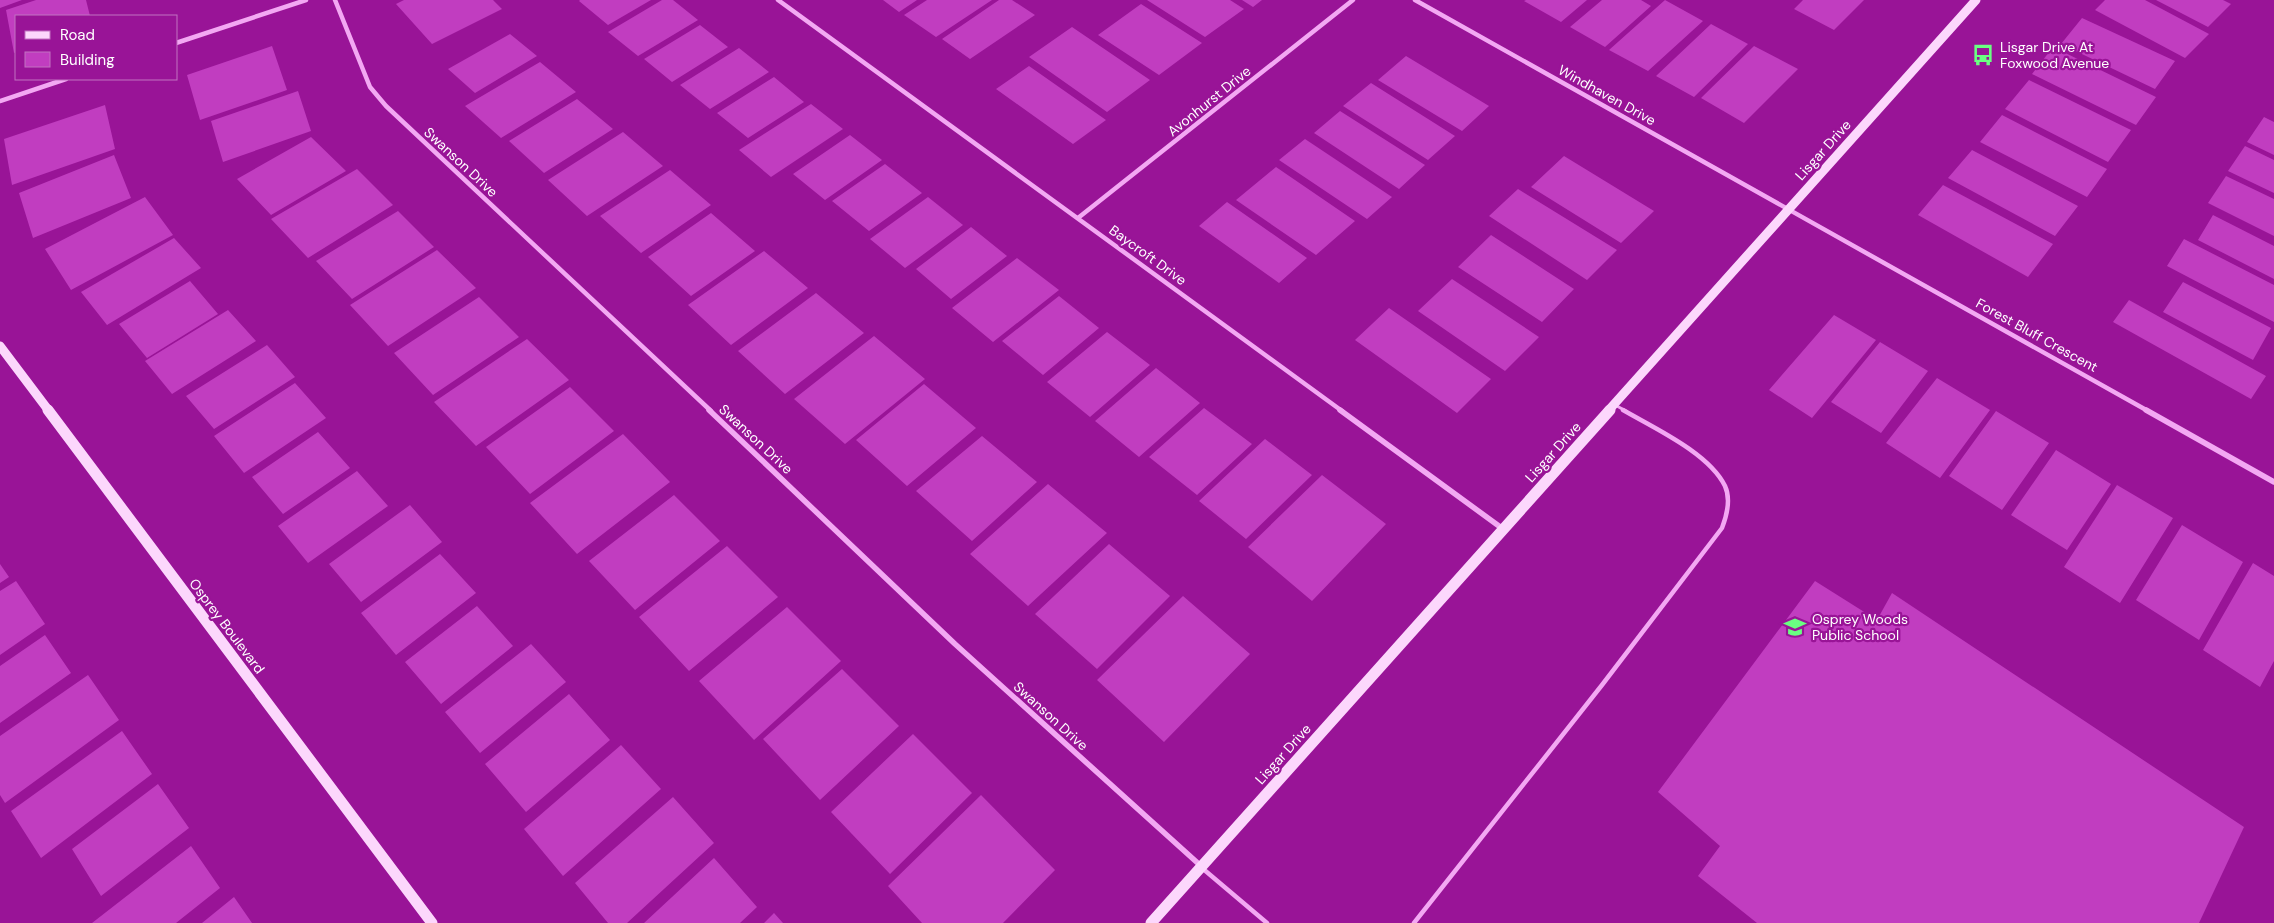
<svg xmlns="http://www.w3.org/2000/svg" width="2274" height="923" font-family="'DM Sans',sans-serif">
<rect width="100%" height="100%" fill="#991497"/>
<path fill="#c13dc0" d="M0,0H22L0,8Z
M36,0H86L90,16H16V52L14,53L6,10Z
M404,0H493L502,9L432,44L396,4Z
M580,0H651L608,25L579,1Z
M662,0H673L698,20L638,56L608,32Z
M883,0H917L899,12Z
M927,0H992L936,37L904,15Z
M999,0H1012L1035,15L970,59L942,39Z
M1147,0H1230L1244,9L1205,37Z
M1242,0H1262L1253,7Z
M1526,0H1587L1561,22L1524,1Z
M1602,0H1641L1651,6L1605,47L1570,27Z
M1665,0L1703,21L1648,71L1609,50Z
M1803,0H1864L1834,30L1794,9Z
M2105,0H2145L2209,34L2185,58L2095,10Z
M2156,0H2223L2231,4L2208,27Z
M1141,4L1202,43L1159,75L1098,35Z
M2082,18L2175,61L2155,89L2061,44Z
M1711,24L1748,44L1694,97L1656,76Z
M700,25L728,47L672,82L644,59Z
M1072,27L1150,80L1107,112L1029,57Z
M510,34L537,56L475,93L448,69Z
M272,46L287,90L200,120L187,75Z
M1754,46L1798,69L1744,123L1701,98Z
M2053,47L2156,97L2136,125L2032,74Z
M739,48L769,72L710,109L680,85Z
M1406,56L1489,106L1462,131L1378,80Z
M540,62L576,92L501,138L465,106Z
M1029,66L1106,120L1073,144L996,89Z
M774,77L804,102L748,138L717,113Z
M2029,80L2131,130L2108,162L2005,109Z
M1371,83L1455,136L1428,160L1343,106Z
M298,91L311,131L223,162L211,121Z
M577,99L613,129L544,173L509,141Z
M811,104L843,129L771,177L739,150Z
M105,105L115,149L12,185L4,139Z
M1340,111L1425,165L1399,189L1314,133Z
M2002,115L2107,169L2087,197L1980,142Z
M2264,117L2274,122V155L2247,142Z
M623,132L663,166L587,216L548,180Z
M850,135L882,160L825,200L793,174Z
M311,137L346,171L271,215L237,179Z
M1305,139L1392,197L1367,219L1279,160Z
M2245,146L2274,160V193L2228,171Z
M1972,150L2078,206L2055,236L1948,178Z
M114,155L131,198L33,238L19,193Z
M1564,156L1654,211L1621,243L1531,187Z
M885,164L922,193L869,231L832,201Z
M1276,167L1355,221L1316,255L1236,200Z
M357,169L393,205L308,258L271,219Z
M670,170L711,205L641,253L600,216Z
M2226,176L2274,199V236L2208,203Z
M1943,185L2053,244L2028,277L1918,215Z
M1518,189L1617,250L1587,280L1489,216Z
M145,197L173,235L71,290L45,249Z
M928,197L963,225L905,268L870,239Z
M1227,202L1307,258L1279,283L1199,226Z
M398,211L434,247L352,299L316,261Z
M711,213L755,251L691,296L648,257Z
M2213,215L2274,246V279L2198,240Z
M971,227L1007,256L951,299L916,269Z
M1491,235L1574,289L1542,322L1458,267Z
M174,238L201,268L107,325L81,292Z
M2184,239L2274,285V322L2167,266Z
M437,250L476,288L388,346L350,305Z
M764,251L808,288L731,345L688,305Z
M1017,258L1059,290L993,342L952,308Z
M1452,279L1539,337L1505,371L1418,311Z
M190,281L218,314L147,358L119,324Z
M2183,282L2271,328L2253,360L2163,312Z
M816,293L864,333L785,394L738,351Z
M1059,296L1099,328L1043,375L1002,341Z
M479,297L519,337L433,395L394,353Z
M2129,300L2266,376L2251,399L2113,322Z
M1389,308L1491,379L1457,413L1355,340Z
M228,310L256,341L172,394L145,361Z
M1834,315L1876,340L1812,418L1769,390Z
M1107,332L1150,365L1090,417L1047,382Z
M874,336L925,379L845,444L794,399Z
M527,339L569,380L476,446L434,402Z
M1880,342L1928,371L1881,433L1831,402Z
M267,345L295,377L214,429L186,396Z
M1156,368L1200,403L1139,457L1095,421Z
M1937,378L1990,410L1940,478L1886,443Z
M295,383L326,418L244,473L214,436Z
M924,384L976,428L907,486L856,440Z
M570,387L614,431L530,494L486,447Z
M1204,408L1252,444L1197,495L1149,457Z
M1996,411L2049,443L2002,510L1949,476Z
M318,432L350,468L283,514L252,477Z
M623,434L670,482L577,554L530,503Z
M982,436L1037,482L972,541L916,491Z
M1265,439L1312,475L1246,539L1199,501Z
M2056,450L2111,484L2067,550L2011,515Z
M357,471L388,506L308,563L278,526Z
M1322,475L1386,524L1312,601L1248,547Z
M1048,484L1107,533L1028,606L970,554Z
M2117,485L2173,518L2120,603L2064,567Z
M674,495L720,541L635,610L589,561Z
M410,505L442,542L361,602L329,564Z
M2182,525L2243,562L2199,640L2136,600Z
M1109,544L1170,596L1097,669L1035,614Z
M727,546L778,597L689,671L639,617Z
M440,554L476,593L396,655L361,613Z
M2253,563L2274,576V661L2260,687L2203,650Z
M0,564L9,577L0,583Z
M16,581L45,624L0,655V591Z
M1815,581L1877,620L1892,593L2244,827L2199,923H1757L1698,876L1720,846L1658,792Z
M1183,596L1250,654L1164,742L1097,680Z
M477,606L513,646L441,704L405,662Z
M787,607L841,661L754,740L699,681Z
M45,635L71,673L0,723V666Z
M531,644L566,682L480,753L445,712Z
M842,669L899,726L820,800L763,739Z
M88,675L119,720L5,803L0,795V736Z
M569,694L610,740L526,812L485,764Z
M122,731L152,774L41,858L11,811Z
M913,734L972,793L890,874L831,812Z
M621,745L661,789L563,876L524,829Z
M158,784L189,828L101,896L72,849Z
M981,795L1055,870L1003,923H922L888,886Z
M673,797L714,843L627,923H608L575,883Z
M191,846L220,888L176,923H92Z
M714,858L757,907L740,923H644Z
M234,897L252,923H202Z
M774,913L783,923H764Z"/>
<g fill="none" stroke-linecap="round" stroke-linejoin="round">
<path stroke="#f3a8f3" stroke-width="3" d="M1615,405L1626,411"/>
<path stroke="#f3a8f3" stroke-width="4.5" d="M1202,868L1267,923
M1414,923L1602,685L1722,528C1727,515 1731,499 1725,486C1709,453 1654,428 1623,410"/>
<path stroke="#f3a8f3" stroke-width="4.5" d="M335,0L370,87L386,106L711,411
M778,0L1342,411
M1415,0L2148,411
M176,43L306,0
M0,101L66,79
M1078,218L1353,0"/>
<path stroke="#f3a8f3" stroke-width="5.5" d="M709,410L955,644L1201,866
M1340,410L1503,529
M2146,410L2274,482"/>
<path stroke="#fcd7fc" stroke-width="9" d="M0,346L49,411
M1608,411L1976,0"/>
<path stroke="#fcd7fc" stroke-width="11" d="M48,410L432,923
M1151,923L1610,410"/>
</g>
<defs>
<g id="bus-bare" transform="scale(1.725)"><path d="M-5-6H5V4H4V6H2V4H-2V6H-4V4H-5ZM-3.5-4V0h7V-4ZM-3.5 1.2v1.5H-2V1.2ZM2 1.2v1.5H3.5V1.2Z" fill="#6aff82" stroke="#991497" stroke-width="2.5" paint-order="stroke"/></g>
<g id="school-bare" transform="scale(1.725)"><path d="M0-5L7-2L0 1L-7-2ZM-4 1L0 2.5L4 1V4Q0 6-4 4Z" fill="#6aff82" stroke="#991497" stroke-width="2.5" paint-order="stroke"/></g>
</defs>
<g fill-rule="evenodd">
<use href="#bus-bare" x="1983" y="55"/>
<use href="#school-bare" x="1795" y="627"/>
</g>
<g text-anchor="middle" stroke-width="4.5" stroke-linejoin="round" paint-order="stroke">
<g font-size="14" fill="#fff" stroke="#991497" text-anchor="start">
<text x="2000" y="52">Lisgar Drive At<tspan x="2000" dy="16">Foxwood Avenue</tspan></text>
<text x="1812" y="624">Osprey Woods<tspan x="1812" dy="16">Public School</tspan></text>
</g>
<g font-size="14" fill="#fff" stroke="#991497">
<text transform="translate(1607 95) rotate(29)" y="5">Windhaven Drive</text>
<text transform="translate(1209 101) rotate(-39)" y="5">Avonhurst Drive</text>
<text transform="translate(1823 150) rotate(-48)" y="5">Lisgar Drive</text>
<text transform="translate(461 162) rotate(43)" y="5">Swanson Drive</text>
<text transform="translate(1148 255) rotate(36)" y="5">Baycroft Drive</text>
<text transform="translate(2037 335) rotate(29)" y="5">Forest Bluff Crescent</text>
<text transform="translate(756 439) rotate(43)" y="5">Swanson Drive</text>
<text transform="translate(1553 452) rotate(-48)" y="5">Lisgar Drive</text>
<text transform="translate(227 626) rotate(53)" y="5">Osprey Boulevard</text>
<text transform="translate(1051 716) rotate(42)" y="5">Swanson Drive</text>
<text transform="translate(1283 754) rotate(-48)" y="5">Lisgar Drive</text>
</g>
</g>
<rect x="15" y="15" width="162" height="65" fill="#991497" stroke="#c272c1"/>
<rect x="25" y="31" width="25" height="8" fill="#fcd7fc" stroke="#c272c1"/>
<text x="60" y="40" font-size="15" fill="#ffffff">Road</text>
<rect x="25" y="52" width="25" height="15" fill="#c13dc0" stroke="#c272c1"/>
<text x="60" y="65" font-size="15" fill="#ffffff">Building</text>
</svg>
